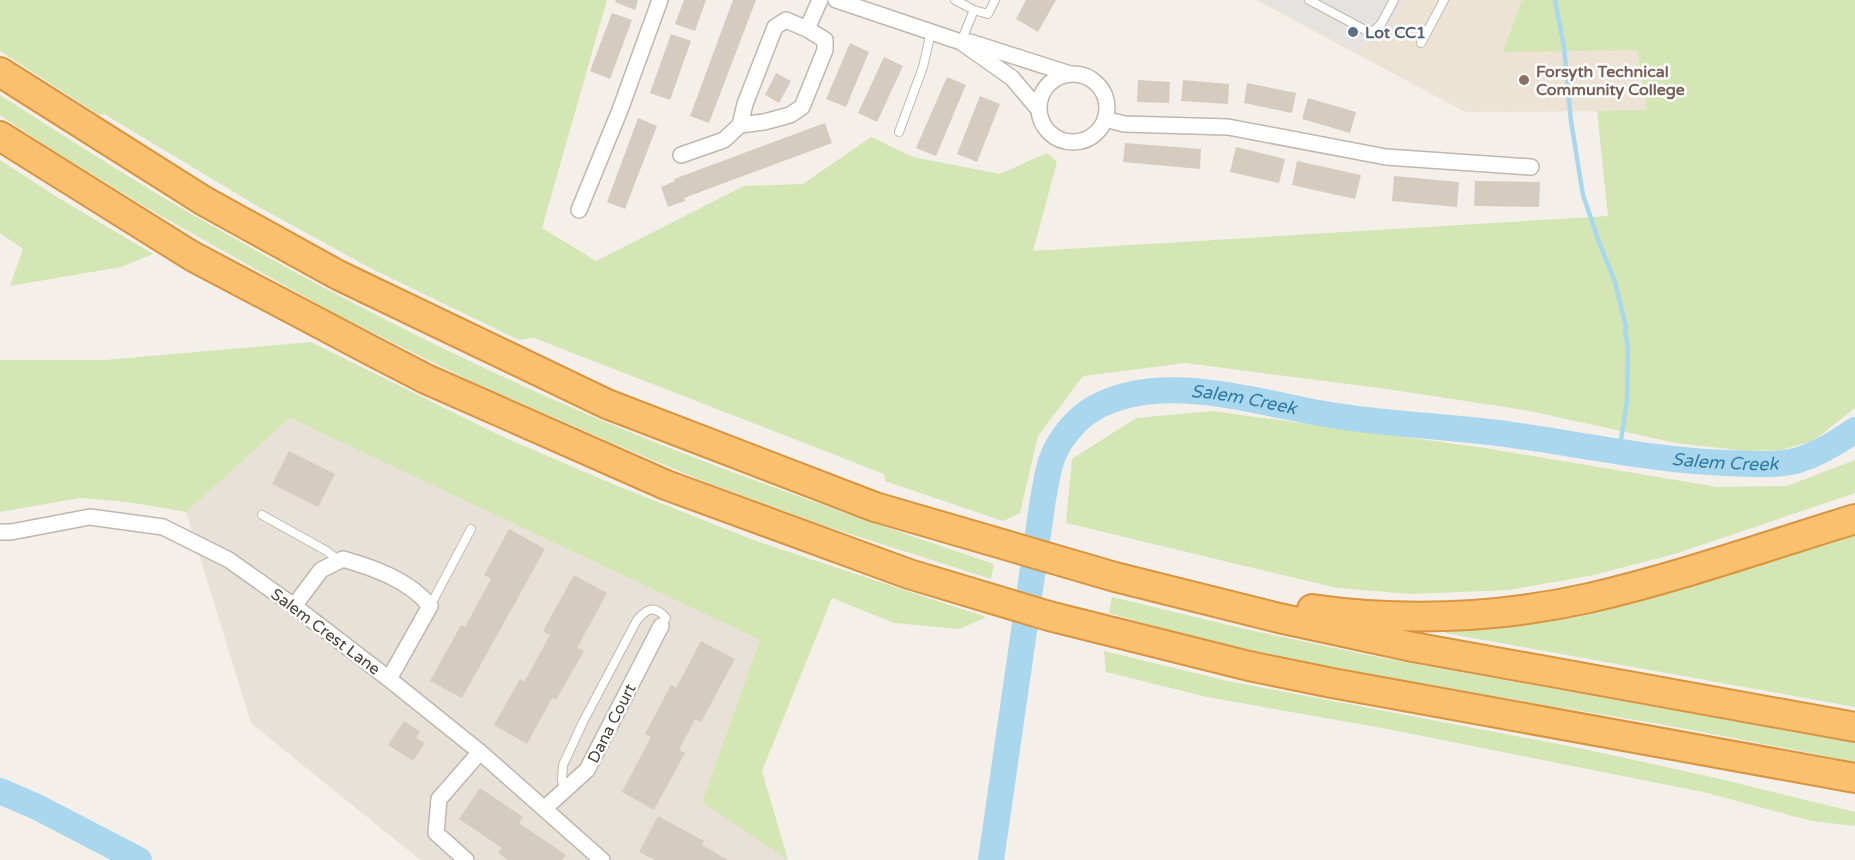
<svg xmlns="http://www.w3.org/2000/svg" width="1855" height="860" font-family="'Varela Round',sans-serif">
<rect width="100%" height="100%" fill="#f4f0e9"/>
<path fill="#e8e1d7" d="M290,418L760,640L702,802L789,860H420L251,723L186,512Z"/>
<path fill="#ece3d4" d="M1256,0H1632L1634,36L1647,111L1465,112Z"/>
<path fill="#d3e6b3" d="M0,0H607L542,228L596,261L744,186L803,184L871,137L913,157L1000,174L1047,153L1057,162L1033,251L1608,216L1597,111L1647,110L1637,50L1503,52L1522,0H1855V408L1813,441L1781,450L1746,451L1676,443L1525,410L1380,388L1185,363L1083,376L1038,436L1020,513L1003,521L885,481L884,474L534,338L519,340L370,268L259,207L104,114L99,115L0,51Z
M0,95C55,130 109,165 164,198C280,266 400,330 523,386C676,456 835,510 994,564L991,579L822,525L698,479L605,440L479,385L339,316L149,209L43,144L0,115Z
M0,160L57,197L153,254L121,267L10,286L23,249L0,233Z
M311,342L501,436L615,485L756,541L986,617L960,629L894,623L832,598L762,771L788,860L702,802L760,640L290,418L186,512L128,502L79,498L0,512V360H105Z
M1212,411L1485,448L1717,487L1787,486L1855,460V493L1678,553L1594,575L1509,590L1411,594L1337,588L1066,523L1072,459L1136,418Z
M1855,527V707L1445,633L1447,625Z
M1112,597L1245,629L1382,658L1855,743V762C1778,747 1701,731 1624,718C1486,696 1349,673 1214,642C1179,634 1144,623 1109,613Z
M1104,651L1228,681L1584,749L1716,778L1855,812V826L1812,821L1703,792L1382,728L1207,697L1106,672Z"/>
<path fill="#e5e3e0" d="M1259,0H1404L1383,37L1379,40L1363,43L1359,52Z"/>
<g fill="none" stroke-linecap="round" stroke-linejoin="round">
<path stroke="#a8d7ee" stroke-width="4.5" d="M1555,0L1564,47L1571,121L1583,195L1599,242L1615,282L1626,327L1625,331L1628,348L1627,401L1619,453"/>
<g stroke="#a8d7ee" stroke-width="26">
<path d="M0,791L37,807L139,860"/>
<path id="s1" d="M991,860L1043,499C1046,486 1047,471 1052,459C1058,441 1075,420 1091,410C1159,369 1257,403 1330,415C1386,424 1442,426 1498,433C1574,443 1650,460 1727,463C1750,464 1778,466 1799,460C1820,453 1838,442 1855,430"/>
</g>
</g>
<path fill="#d5cbbf" d="M616,0H638L635,10L615,2Z
M684,0H706L695,31L675,24Z
M733,0H756L709,123L690,116Z
M1026,0H1056L1038,32L1016,19Z
M612,13L632,20L610,79L590,71Z
M671,34L691,41L670,100L650,93Z
M850,43L869,52L846,107L826,99Z
M884,57L903,66L877,122L858,113Z
M776,73L791,81L779,103L765,95Z
M947,77L966,85L936,156L916,148Z
M1138,80L1170,82L1169,103L1137,102Z
M1183,80L1229,84L1228,104L1181,101Z
M1247,83L1296,93L1292,113L1244,103Z
M980,96L1000,104L977,162L957,154Z
M1308,98L1356,112L1350,133L1302,119Z
M638,118L657,126L625,209L607,202Z
M825,123L832,143L684,198L685,201L668,207L661,187L675,181L674,179Z
M1125,143L1201,149L1200,169L1123,162Z
M1236,147L1285,159L1279,183L1230,172Z
M1297,161L1361,175L1355,199L1292,185Z
M1394,176L1459,182L1457,207L1392,201Z
M1475,181L1540,182L1539,207L1474,206Z
M289,451L335,474L318,507L272,484Z
M509,529L545,549L462,698L430,681L461,625L465,627L491,579L484,575Z
M574,575L607,593L577,648L584,651L556,700L552,698L527,744L494,725L520,679L524,682L550,635L543,631Z
M701,641L735,659L701,722L695,719L679,750L685,753L654,810L622,792L651,737L645,734L671,685L676,688Z
M404,721L420,732L416,738L425,743L413,761L388,745Z
M480,788L523,817L519,823L566,855L562,860H508L498,853L502,848L459,819Z
M658,816L704,841L702,845L728,860H655L639,852Z"/>
<g fill="none" stroke-linecap="round" stroke-linejoin="round">
<g stroke="#bfb7ac" stroke-width="10">
<path id="lane" d="M955,0L974,10L988,14L995,0
M1309,0L1365,30L1374,31L1381,24L1394,0
M961,42L974,10
M1421,43L1444,0
M899,132L923,67L931,32
M262,515L325,550L340,561
M430,606L471,529
M565,790L562,780L563,765L583,722L637,620C647,608 655,605 666,618L661,626"/>
</g>
<g stroke="#bfb7ac" stroke-width="18">
<path id="street" d="M836,0L961,42L1012,78L1039,110
M970,42L1070,74
M1039 108a34 34 0 1 1 68 0a34 34 0 1 1-68 0Z
M1105,119L1124,124L1228,127L1386,157L1531,167
M740,125L764,122L790,115L802,107L825,50V40L807,29
M681,155L724,140L740,125L745,104L775,27L786,20L807,29L820,0
M579,210L620,110L660,0
M0,532H11L90,517L163,527L229,560L294,606L389,679L480,752L602,860
M294,606L321,570L343,559C374,568 409,580 430,606L389,679
M545,808L587,770L661,626
M466,860L436,833L439,799L480,752"/>
</g>
<g stroke="#d8943f" stroke-width="32">
<path id="highway" d="M0,72L204,201L338,275L607,404L875,507L1115,577L1279,618L1413,647L1855,727
M0,136L192,256L370,350L426,379L666,485L909,574L1049,616L1249,666L1332,683L1855,778
M1312,609C1403,622 1499,618 1589,598C1679,577 1767,546 1855,519"/>
</g>
<use href="#lane" stroke="#fff" stroke-width="8"/>
<use href="#street" stroke="#fff" stroke-width="15"/>
<use href="#highway" stroke="#f8c06f" stroke-width="28"/>
</g>
<circle fill="#5c6f8a" stroke="#fff" stroke-width="2" cx="1353" cy="32" r="6"/>
<circle fill="#8d6e63" stroke="#fff" stroke-width="2" cx="1524" cy="80" r="6"/>
<g text-anchor="middle" stroke-width="5" stroke-linejoin="round" paint-order="stroke">
<g font-size="16" font-weight="bold" fill="#4e5e75" stroke="#fff" text-anchor="start">
<text x="1365" y="38">Lot CC1</text>
</g>
<g font-size="16" font-weight="bold" fill="#785e54" stroke="#fff" text-anchor="start">
<text x="1536" y="77">Forsyth Technical<tspan x="1536" dy="18">Community College</tspan></text>
</g>
<g font-size="16" fill="#474038" stroke="#fff">
<text transform="translate(326 631) rotate(37)" y="6">Salem Crest Lane</text>
<text transform="translate(611 723) rotate(-63)" y="6">Dana Court</text>
</g>
<g font-size="18" font-style="italic" fill="#3079a0" stroke="#fff">
<text dy="6" stroke="none"><textPath href="#s1" startOffset="626">Salem Creek</textPath></text>
<text dy="6" stroke="none"><textPath href="#s1" startOffset="1112">Salem Creek</textPath></text>
</g>
</g>
</svg>
